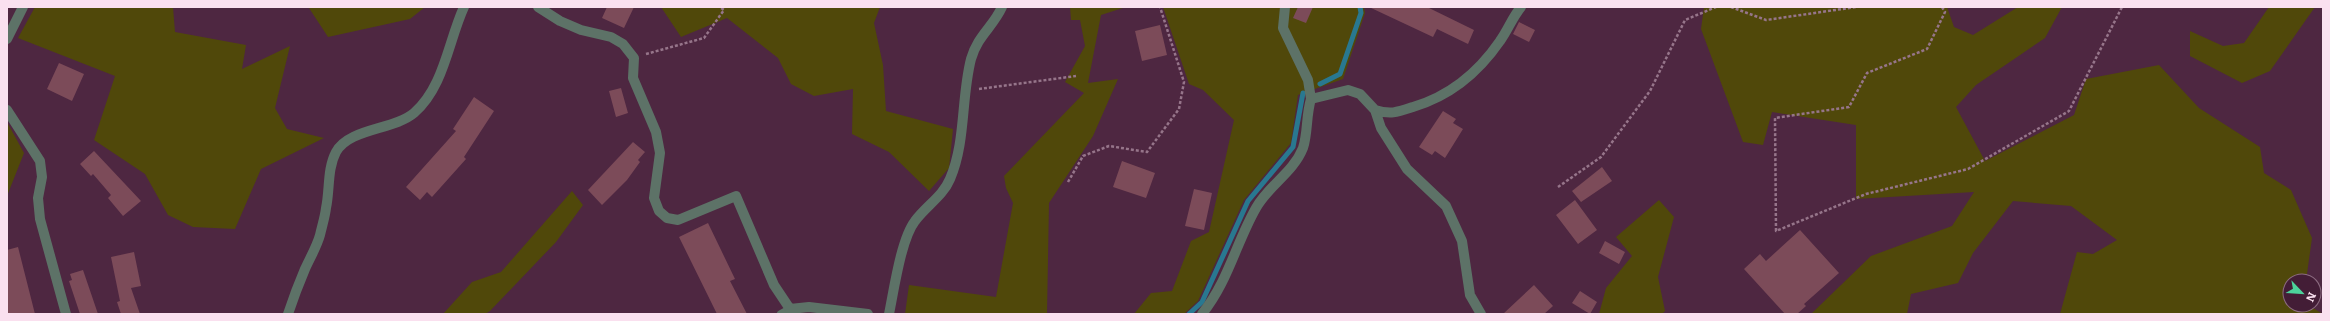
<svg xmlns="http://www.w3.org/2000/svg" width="2330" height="321" font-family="Literata,serif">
<rect width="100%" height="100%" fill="#4e2741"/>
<path fill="#50480a" d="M35,7H173L175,32L246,45L242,69L290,46L275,108L287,129L324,138L261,169L235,229L193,227L168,215L145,174L94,140L115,76L18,38Z
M312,7H425L410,19L328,37L309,8Z
M661,7H880L874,23L883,65L886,111L953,129L949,168L929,191L889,152L852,134L853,89L814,96L791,84L778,58L727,18L681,37Z
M1070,7H1126L1101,15L1088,83L1118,79L1093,136L1049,203L1047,314H905L909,285L996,297L1013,203L1006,188L1004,176L1084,93L1065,82L1085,46L1080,20H1071Z
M1163,7H1364L1365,13L1343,79L1298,95L1291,143L1244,200L1198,301L1184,314H1134L1151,293L1172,291L1191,241L1209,232L1234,120L1203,90L1189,84Z
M1704,7H1947L1954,27L1973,35L2018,7H2062L2045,38L1976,85L1956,107L1985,161L2074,115L2086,79L2159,65L2199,108L2260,147L2264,173L2291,190L2312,238L2306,281H2290V305H2308L2323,314H2060L2077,252L2093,254L2117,240L2071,206L2013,201L1973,253L1958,283L1911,294L1907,314H1811L1871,256L1952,226L1974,192L1856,199V125L1772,112L1763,145L1743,142L1701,29Z
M2269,7H2315L2270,71L2242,83L2190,56V31L2223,46L2244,43Z
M7,122L24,153L7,196Z
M572,191L583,205L556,242L490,311L485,314H443L472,282L501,272Z
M1659,200L1674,217L1658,277L1665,311L1662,314H1599L1606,288L1632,256L1616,237Z"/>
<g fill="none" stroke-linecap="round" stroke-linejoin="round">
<path stroke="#297890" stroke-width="5" d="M1320,84L1340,74L1361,13L1360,7
M1189,314L1202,302L1248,201L1293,147L1303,93"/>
</g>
<path fill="#7c4b59" d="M607,7H634L624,28L602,18Z
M1298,7H1313L1306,23L1293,18Z
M1369,7H1427L1474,30L1468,44L1437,29L1433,37Z
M1519,22L1535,30L1529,42L1513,34Z
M1160,25L1167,55L1142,61L1135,31Z
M59,63L84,74L72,101L47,89Z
M621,88L628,113L616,117L609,91Z
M474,97L494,111L464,157L466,159L432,197L427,192L420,200L406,187L456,131L453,129Z
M1443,111L1456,119L1453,123L1463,129L1445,158L1435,151L1432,155L1419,147Z
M633,142L645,152L638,160L640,162L627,180L602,205L588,190Z
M94,151L141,201L123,216L108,198L111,195L93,174L91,176L80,164Z
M1122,161L1155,173L1146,198L1113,187Z
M1602,167L1612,181L1581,202L1572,191Z
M1194,189L1212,193L1204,230L1185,226Z
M1575,200L1597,230L1578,244L1556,215Z
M708,223L735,279L730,281L747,314H717L679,237Z
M1800,230L1839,273L1804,304L1806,306L1797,314H1785L1744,269L1760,254L1766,261Z
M1605,241L1625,252L1619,264L1599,253Z
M18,247L35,314H7V250Z
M134,252L141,286L131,288L140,314H121L117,302L120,301L111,257Z
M83,270L98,314H80L69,281L72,280L70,274Z
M1534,285L1553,306L1544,314H1503Z
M1580,291L1597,302L1590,314L1572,303Z"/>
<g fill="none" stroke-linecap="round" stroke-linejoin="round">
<path stroke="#96758a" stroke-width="2.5" stroke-dasharray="3 2" stroke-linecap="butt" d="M1731,7L1766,20L1856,7
M1942,7L1945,12L1927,49L1867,73L1849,107L1775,118L1776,231L1866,194L1968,169L2069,111L2122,7
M646,54L704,38L724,10L720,7
M979,89L1076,76
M1068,182L1083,156L1109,146L1147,152L1179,109L1184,82L1160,7
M1558,187L1601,157L1650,91L1685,20L1716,7"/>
<path stroke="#5d7267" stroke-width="8" d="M781,314L790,309"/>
<path stroke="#5d7267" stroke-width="10" d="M538,7L560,21L581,30L611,37L623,44L634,58L633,78L656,132L660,153L654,198L659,211L667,218L678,220L736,196L774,285L790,309L809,307L868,314
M1285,7L1283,28L1308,80L1311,99
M7,39L23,7
M7,110L40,161L42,177L38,198L40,219L66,314
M1375,110C1391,115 1398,112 1413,107C1450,96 1478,73 1500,41C1508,30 1512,18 1521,7
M288,314C293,299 299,283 305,269C310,258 317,246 320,235C322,226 325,217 326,208C330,190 327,169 336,152C349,128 394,130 414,113C444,87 448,42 464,7
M889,314C894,290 901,239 915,221C926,206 943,196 950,179C966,142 961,98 971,59C978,35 993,27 1002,7
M1202,314C1228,282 1236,243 1256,208C1269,185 1293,173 1303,148C1308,133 1306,115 1311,99L1348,90L1360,94L1375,110L1381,128L1407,169L1446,206L1462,241L1470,295L1481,314"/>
</g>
<rect width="2330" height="321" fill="none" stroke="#fae0ef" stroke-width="16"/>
<g transform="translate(2302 293) rotate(115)"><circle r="19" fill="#431d36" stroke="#8c6b80"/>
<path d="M0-3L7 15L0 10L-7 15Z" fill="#4cd39b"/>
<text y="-6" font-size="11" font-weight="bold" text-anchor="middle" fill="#fae0ef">N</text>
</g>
</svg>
